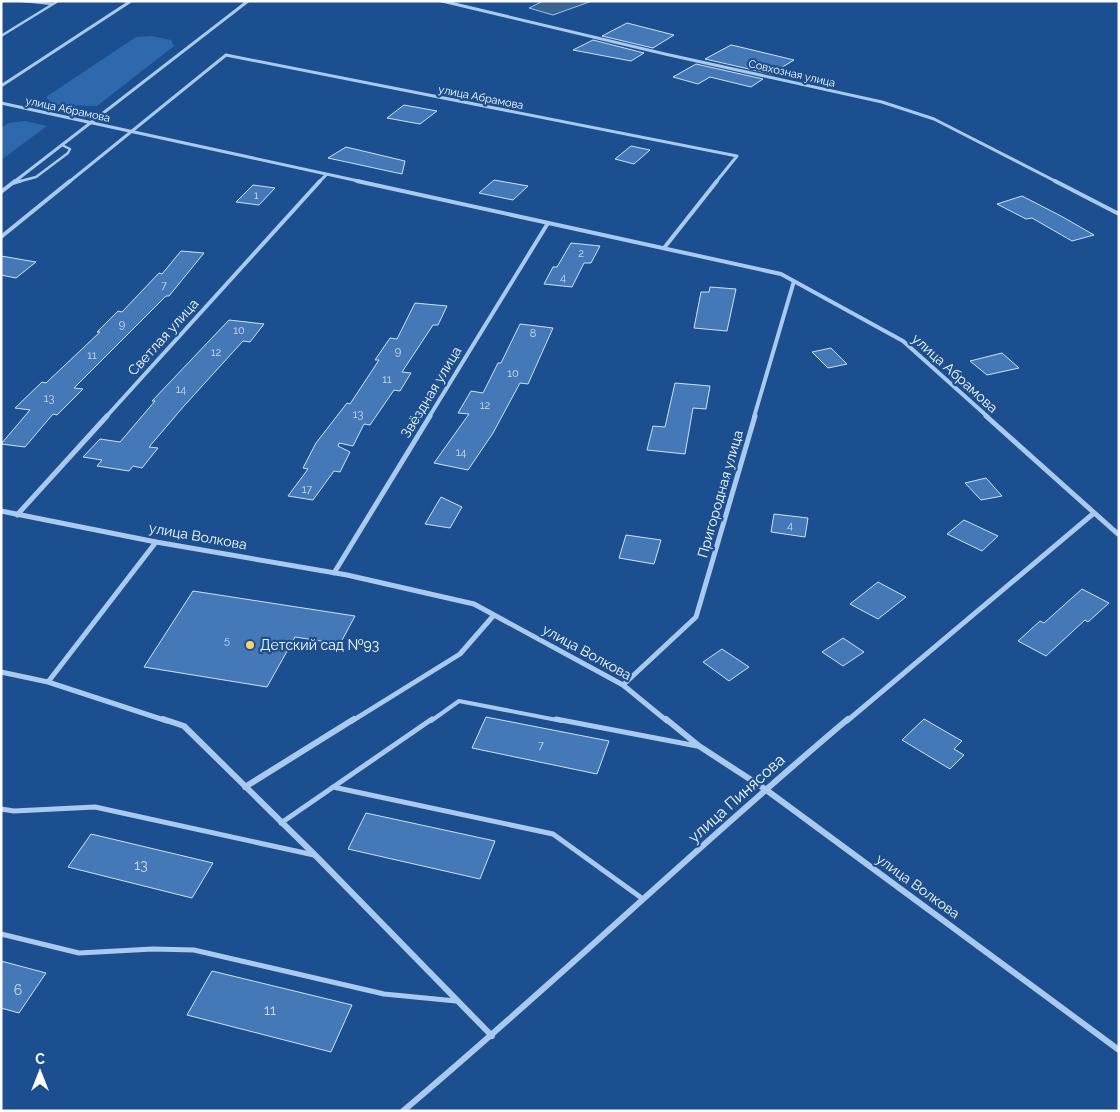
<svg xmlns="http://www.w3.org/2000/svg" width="1120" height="1112" font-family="Raleway,sans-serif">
<rect width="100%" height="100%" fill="#1b4f8f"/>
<path fill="#2e69ad" d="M152,36L171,40L174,46L97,106L54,105L46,97L136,37Z
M25,121L47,126L1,160V128L8,123Z"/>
<path fill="#3c6290" stroke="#9cc4f0" d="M543,1H592L553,15L529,8Z"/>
<path fill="#4478b7" stroke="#cfe3fa" d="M627,23L674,35L653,48L602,36Z
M593,40L644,53L631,61L573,50Z
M731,45L740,47L794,60L771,74L705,59Z
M696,64L763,79L751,87L710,77L698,84L673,77Z
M404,105L437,111L420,124L387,118Z
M631,146L650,150L634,164L615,159Z
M346,147L405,161L402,174L328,158Z
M494,180L528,186L513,200L479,193Z
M253,185L275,188L259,205L236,202Z
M1022,196L1061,216L1094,235L1072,241L1032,218L1026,219L997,204Z
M571,243L600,246L591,263H584L572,287L544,284L553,267H557Z
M181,251L204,253L169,296H166L74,388L83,389L57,415L53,414L25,447L1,444L30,410L15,408L42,382L46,383L100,332H97L118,311L122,312L159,273L162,274Z
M1,256L36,262L16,278L1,275Z
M710,287L736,289L727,331L694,328L701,292H709Z
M415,303L447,306L438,325H433L402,372L411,373L400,391L394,390L370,425L364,424L353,446L339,443L338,446L350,452L340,472L334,471L313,500L288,496L308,469L303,468L316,443L347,403L350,404L379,360H375L390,338L397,339Z
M229,320L264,324L250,342L243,341L184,406L149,447L158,448L142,468L133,466L129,471L97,466L102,460L83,457L100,439L120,442L155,401H152Z
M520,324L553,328L528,384L520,383L493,433L468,470L434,463L469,414L458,413L471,391L483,393L498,363H501Z
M831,348L847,364L828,368L812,352Z
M1002,353L1019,368L987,375L970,361Z
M675,383L710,386L706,409L693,408L685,454L647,450L653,426L665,427Z
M986,478L1002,496L981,500L965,483Z
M441,497L462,507L450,528L425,524Z
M774,514L808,518L805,537L771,532Z
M964,520L998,536L982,551L947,534Z
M626,535L661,540L654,564L619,558Z
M878,582L906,597L878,619L850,604Z
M1082,589L1109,603L1088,622L1085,620L1046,656L1018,641L1040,621L1044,623Z
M193,591L355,616L340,644L295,637L267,687L144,667Z
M843,638L864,652L843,666L822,652Z
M722,649L749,667L729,681L703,662Z
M486,717L609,741L597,774L472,748Z
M924,719L962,741L954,749L964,755L950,769L902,740Z
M366,813L495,841L480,879L348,849Z
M91,834L213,863L192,898L68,867Z
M1,961L46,973L19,1013L1,1008Z
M212,971L352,1005L331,1052L187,1015Z"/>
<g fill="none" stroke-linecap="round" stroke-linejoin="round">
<path stroke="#a9c9ee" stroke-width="2.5" d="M23,1L53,4
M1,2L3,1
M1,36L58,1
M17,182L36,177L68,153L70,149L62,145"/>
<path stroke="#a9c9ee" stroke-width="3" d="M11,184L21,181"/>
<path stroke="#a9c9ee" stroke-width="4" d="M431,721L459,701L562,721"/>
<path stroke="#a9c9ee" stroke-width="5" d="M556,719L697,746
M333,787L553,834L643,899
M1,809L14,811L95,807L314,855
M281,823L432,719
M1,934L79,953L153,949L194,950L384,994L456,1001"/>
<path stroke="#a9c9ee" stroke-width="3" d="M442,1L665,54L882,102L934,119L1057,182
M1,86L131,1
M1,103L363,182
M14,182L248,1
M69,182L226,55L737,156L716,182
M319,182L326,175"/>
<path stroke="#a9c9ee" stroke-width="4" d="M357,181L781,274L903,341L988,417
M1055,181L1119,214
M1,192L15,181
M1,237L70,181
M664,248L717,181
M106,417L320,181
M429,417L548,223
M754,417L794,281"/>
<path stroke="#a9c9ee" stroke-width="5" d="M986,416L1119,535
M1,511L156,542L347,575L474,604L623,685L667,721
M17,515L107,416
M334,573L430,416
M1,672L48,682L167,721
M48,682L156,542
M623,685L696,617L755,416
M352,721L460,654L494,615
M847,721L1094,513"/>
<path stroke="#a9c9ee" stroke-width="6" d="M163,719L184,726L315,855L492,1036
M666,719L699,746L765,789L1119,1050
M245,787L354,719
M403,1111C554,984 697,846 848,719"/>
</g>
<circle fill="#ffd166" stroke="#1b4f8f" stroke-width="2" cx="250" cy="645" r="5"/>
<g text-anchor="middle" stroke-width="4.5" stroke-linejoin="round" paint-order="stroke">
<g font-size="11" fill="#fff" stroke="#1b4f8f">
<text transform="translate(792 73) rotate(13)" y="4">Совхозная улица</text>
<text transform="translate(481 97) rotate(11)" y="4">улица Абрамова</text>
<text transform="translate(68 109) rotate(12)" y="4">улица Абрамова</text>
</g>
<g font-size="11" fill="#d0dded">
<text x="256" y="199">1</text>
<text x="581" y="257">2</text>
<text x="563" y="281">4</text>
<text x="164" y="289">7</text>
<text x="122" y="328">9</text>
<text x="239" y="334">10</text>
<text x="533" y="337">8</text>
<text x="398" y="355">9</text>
<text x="216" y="356">12</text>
<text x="92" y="359">11</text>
<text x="513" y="377">10</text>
<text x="387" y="383">11</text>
<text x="181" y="393">14</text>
<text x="49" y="402">13</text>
<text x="485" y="409">12</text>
<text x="358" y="418">13</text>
<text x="461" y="456">14</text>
<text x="307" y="493">17</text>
<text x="790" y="529">4</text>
<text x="227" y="644">5</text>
<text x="541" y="749">7</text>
</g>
<g font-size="14" fill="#fff" stroke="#1b4f8f">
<text transform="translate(163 337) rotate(-48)" y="5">Светлая улица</text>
<text transform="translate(955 373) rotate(42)" y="5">улица Абрамова</text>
<text transform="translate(431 392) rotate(-59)" y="5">Звёздная улица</text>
<text transform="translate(720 494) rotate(-74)" y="5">Пригородная улица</text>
<text transform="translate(198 536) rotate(10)" y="5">улица Волкова</text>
<text transform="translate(587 652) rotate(29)" y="5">улица Волкова</text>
<text transform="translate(918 886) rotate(36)" y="5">улица Волкова</text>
</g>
<g font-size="14" fill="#fff" stroke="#1b4f8f" text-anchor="start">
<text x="260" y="650">Детский сад №93</text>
</g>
<g font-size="14" fill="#d0dded">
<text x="141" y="870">13</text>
<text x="18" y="995">6</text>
<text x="270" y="1015">11</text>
</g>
<g font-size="16" fill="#fff" stroke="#1b4f8f">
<text transform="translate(736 798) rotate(-42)" y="6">улица Пинясова</text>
</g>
</g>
<rect width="1120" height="1112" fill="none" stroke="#ffffff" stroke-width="5"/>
<g transform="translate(40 1072)" stroke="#1b4f8f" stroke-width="4" paint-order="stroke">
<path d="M0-4L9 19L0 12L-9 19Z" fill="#ffffff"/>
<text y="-8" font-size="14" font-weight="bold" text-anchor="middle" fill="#ffffff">С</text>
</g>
</svg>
